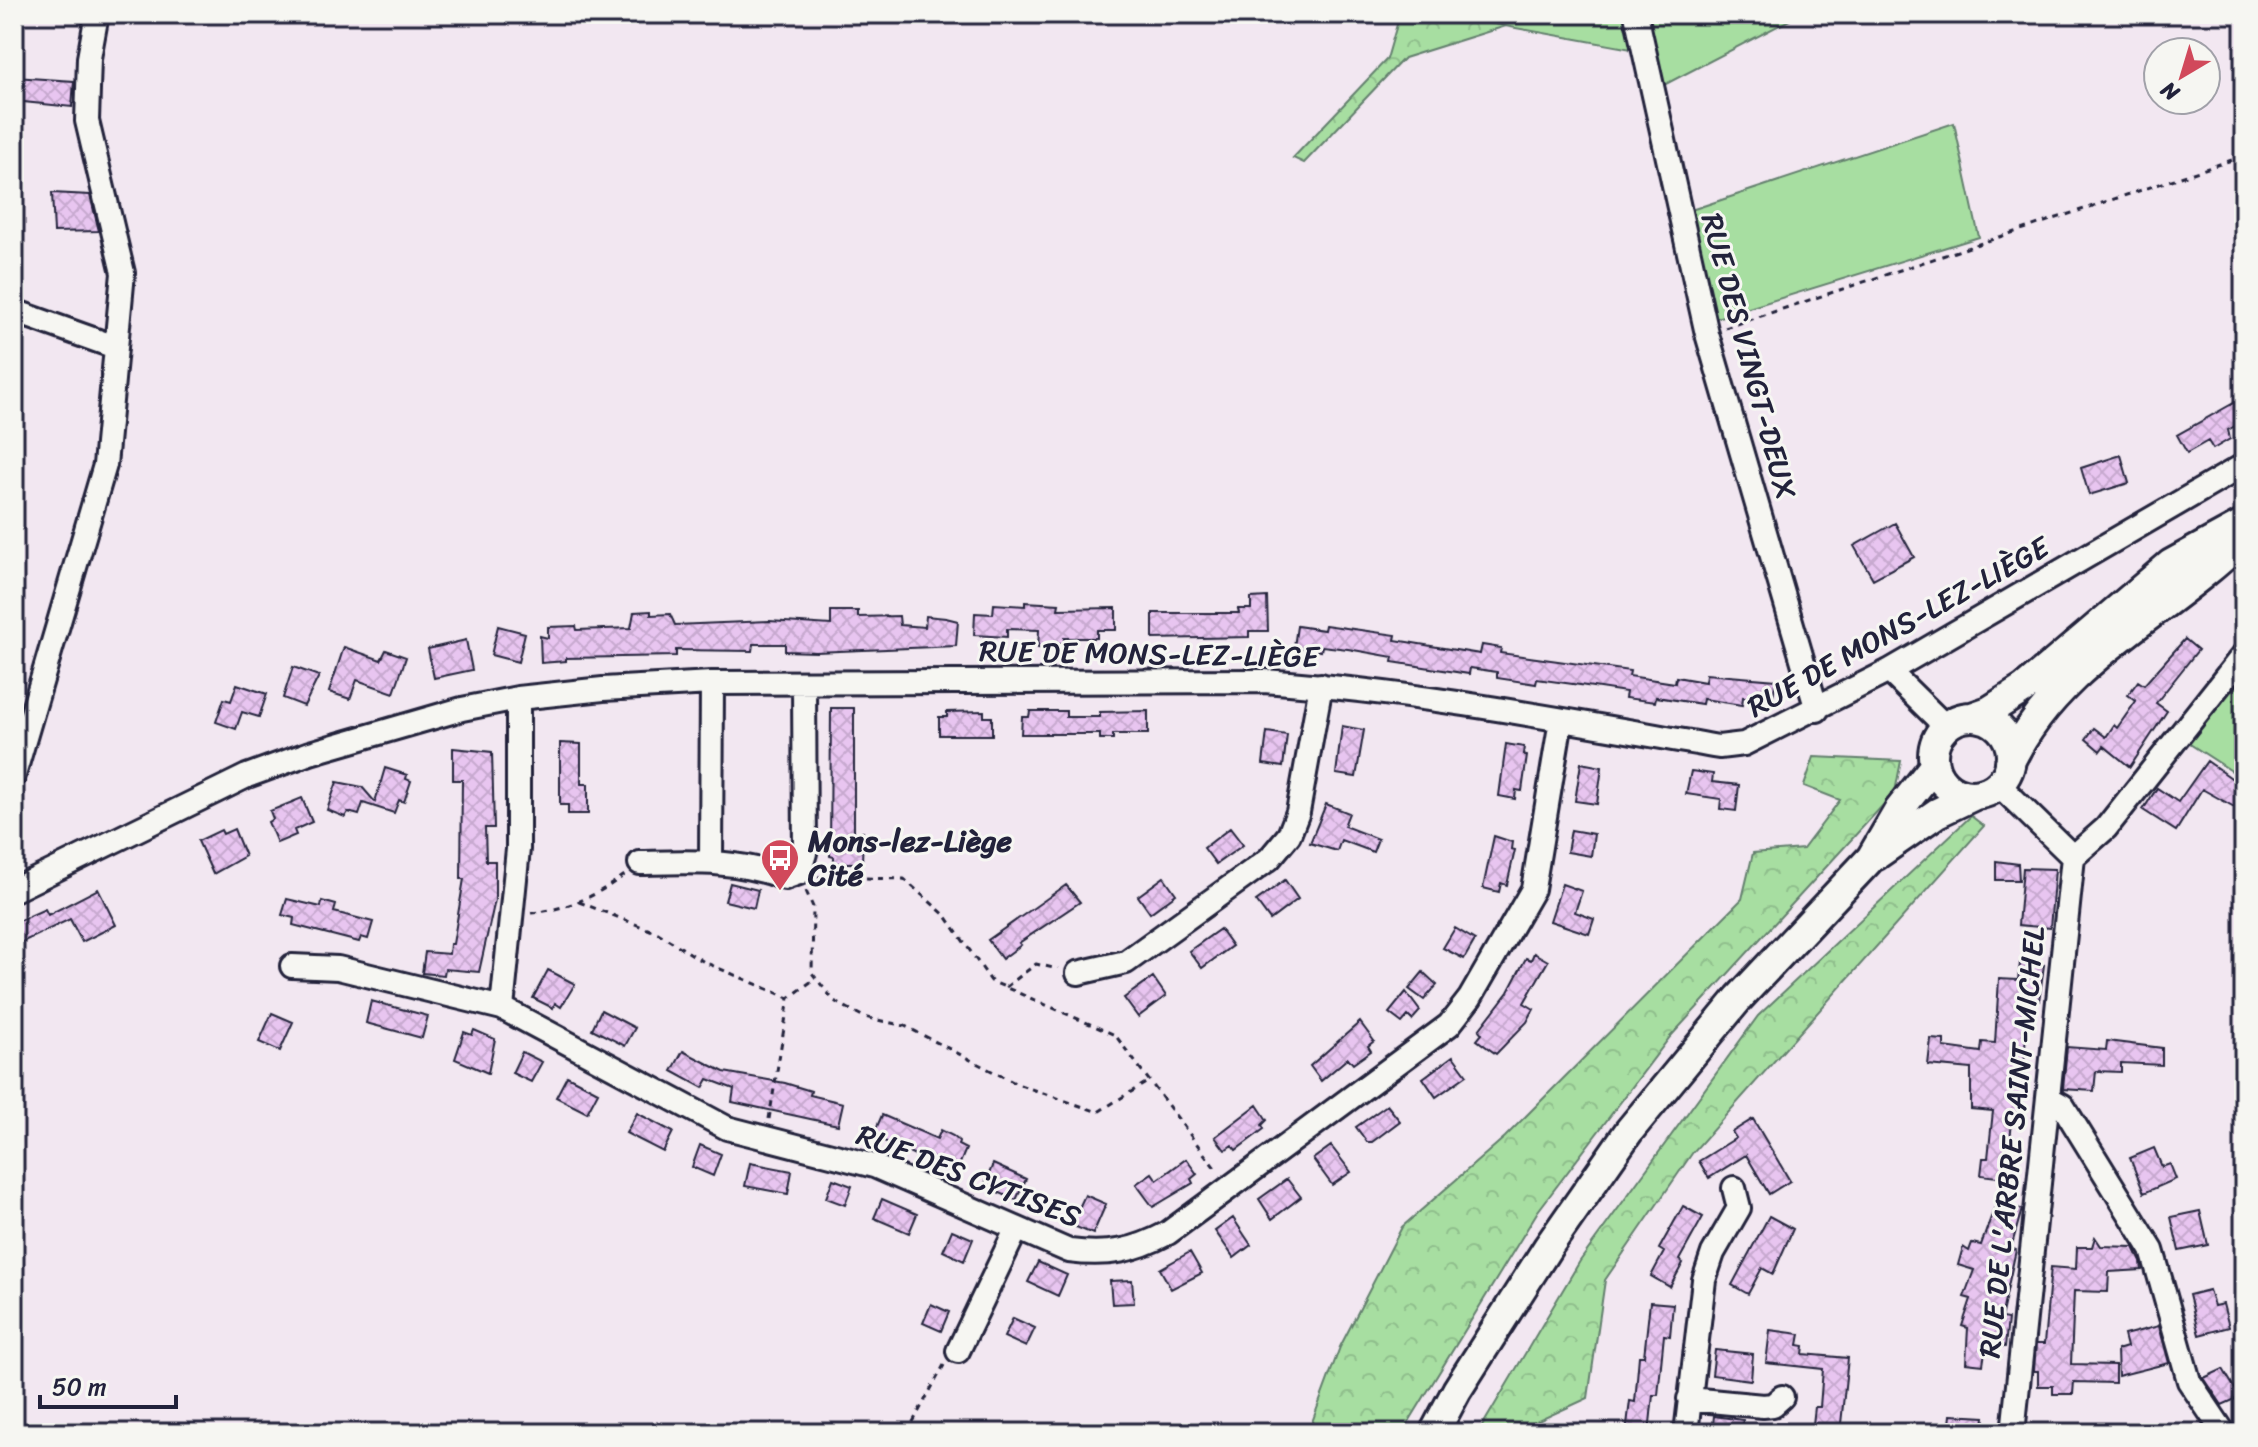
<svg xmlns="http://www.w3.org/2000/svg" width="2258" height="1447" font-family="Sriracha,sans-serif">
<defs>
<pattern id="forest-crowns" width="20" height="18" patternUnits="userSpaceOnUse" patternTransform="scale(2)"><rect width="20" height="18" fill="#a7dea1"/><path d="M2 6a3 3 0 1 1 6 0M12 15a3 3 0 1 1 6 0" fill="none" stroke="#8fbe8c"/></pattern>
<pattern id="building-cross-hatch" width="8" height="8" patternUnits="userSpaceOnUse" patternTransform="scale(2)"><rect width="8" height="8" fill="#e8c5f0"/><path d="M0 0l8 8M0 8l8-8" fill="none" stroke="#c7a9cf"/></pattern>
</defs>
<rect width="100%" height="100%" fill="#f2e7f1"/>
<filter id="ink" filterUnits="userSpaceOnUse"><feTurbulence type="fractalNoise" baseFrequency=".0125" numOctaves="2"/><feDisplacementMap in="SourceGraphic" scale="16" xChannelSelector="R" yChannelSelector="G"/><feConvolveMatrix kernelMatrix="1 2 1 2 8 2 1 2 1" color-interpolation-filters="sRGB"/></filter>
<g filter="url(#ink)">
<path fill="#a7dea1" stroke="#64806e" stroke-width="2" d="M1439,14H1630L1637,50Z
M1643,14H1801L1662,86Z
M1954,123L1979,237L1713,319L1688,211Z
M2244,654V779L2179,737Z"/>
<path fill="url(#forest-crowns)" stroke="#64806e" stroke-width="2" d="M1400,14H1439L1506,26L1404,58L1304,163L1293,158L1387,59Z
M1814,757L1901,761L1895,792L1670,1037L1538,1211L1402,1433H1308L1340,1347L1402,1227L1505,1137L1742,899L1753,853L1803,849L1840,800L1804,786Z
M1971,816L1984,826L1693,1152L1605,1280L1588,1398L1512,1433H1478L1580,1261L1758,1016Z"/>
<path fill="url(#building-cross-hatch)" stroke="#22223b" stroke-width="2" d="M14,77L74,81L72,107L14,101Z
M52,193L90,195L99,231L54,232Z
M2239,400L2244,409V421L2228,430L2230,439L2213,449L2208,441L2187,453L2177,435Z
M2121,455L2129,483L2089,495L2081,468Z
M1895,523L1914,557L1873,579L1854,546Z
M1267,597L1268,631H1249V637L1153,639V613H1239L1238,609H1251V598Z
M1025,602L1059,604L1058,609L1116,608V630H1097V638H1064V643H1057V649L1038,648L1039,630L1007,629V637L974,635L975,613L993,614L994,604L1025,606Z
M651,611V615L670,614L675,625L769,621L831,625V611H858V617L899,616L900,625L925,627L926,616L946,618L958,621L956,646L816,652L785,651V644H753L752,651L676,650V656L566,658V661L541,663L540,636L548,638V627L576,626L577,630L631,628L634,612Z
M1325,625L1396,635L1395,640L1480,654L1482,645L1501,648L1500,653L1630,671L1629,676L1675,683L1676,677L1705,682L1706,674L1776,680L1772,701L1743,697L1742,705L1703,699L1702,704L1656,697L1655,702L1625,698L1626,692L1580,685L1537,679L1536,684L1497,678V672L1470,668L1469,674L1392,662L1393,657L1348,649L1322,646L1321,651L1294,647L1297,626L1324,630Z
M498,626L525,633L518,662L491,655Z
M2185,639L2198,650L2156,703L2167,711L2130,767L2104,746L2100,751L2086,739L2094,728L2106,737L2114,725L2117,728L2136,701L2128,695L2138,681L2144,685Z
M466,640L472,670L434,678L428,649Z
M344,647L381,660L386,650L406,657L394,693L357,680L350,699L329,692Z
M293,667L319,676L304,706L283,698Z
M237,684L267,694L259,717L242,712L236,729L216,722L224,699L231,701Z
M831,708H854V832H863L862,863H834V857L830,856Z
M984,711V717H992V735H939V717H947V712Z
M1030,711H1066V717H1100V712L1148,711V734H1113V739H1100V734H1021L1022,717H1029Z
M1342,726L1364,730L1356,777L1336,774Z
M1267,732L1287,735L1283,767L1263,764Z
M560,743L581,744V784H588V814H568V805H560Z
M1506,744L1524,747L1523,754L1527,756L1522,791L1516,790L1515,799L1499,796Z
M453,748L492,752L494,828H485L486,861H495V900L479,972L445,969L444,975L422,973L425,952L449,954L450,944H453L464,879H461L462,780H453Z
M2207,761L2244,787V801L2238,809L2202,789L2176,831L2143,810L2157,788L2178,802Z
M1581,763L1602,767L1597,804L1575,801Z
M385,768L407,775L406,779L411,781L404,802L399,800L394,813L363,803L359,815L348,812L345,817L327,810L337,782L362,787L375,802Z
M1691,771L1713,774L1712,782L1739,785L1736,811L1720,809L1721,799L1686,794Z
M302,798L312,822L294,830L296,835L277,843L268,822L273,819L270,811Z
M1326,804L1349,813L1344,826L1378,839L1373,852L1341,840L1337,851L1310,843Z
M1230,828L1243,845L1216,864L1204,848Z
M234,829L245,856L213,874L198,841L221,830L223,834Z
M1571,830L1594,834L1591,856L1567,852Z
M1494,836L1512,842L1511,849L1515,850L1507,885L1501,883L1499,892L1483,888Z
M1996,861L2018,864L2019,880H1996Z
M2023,868L2055,869L2050,928L2018,925Z
M1164,877L1176,894L1150,913L1138,896Z
M1285,880L1298,899L1270,920L1256,901Z
M730,883L758,890L754,908L725,901Z
M1562,884L1582,891L1575,912L1594,919L1589,934L1550,921Z
M1066,885L1080,902L1019,943L1021,945L1002,959L988,940Z
M98,889L116,925L82,942L70,919L14,946V923L45,909L48,915Z
M287,899L321,907L322,901L336,905L334,912L373,922L368,939L361,937L359,942L293,925L294,918L282,915Z
M1455,928L1475,940L1464,959L1443,948Z
M1220,929L1232,946L1202,968L1189,951Z
M1534,953L1548,961L1524,1003L1534,1009L1527,1022L1496,1054L1477,1040L1482,1034L1479,1030L1508,992L1526,958L1531,960Z
M2020,963L2044,965L2039,1001L2028,1000L2021,1113L2013,1112L2008,1160L2014,1161L2012,1179L1981,1175L1983,1158H1988L1993,1111L1971,1109V1069L1928,1065L1931,1039L1944,1040V1047L1981,1052L1982,1042L1995,1043L1999,979L2018,980Z
M548,970L575,984L561,1007L555,1003L553,1008L533,998Z
M1423,972L1437,985L1424,1000L1409,989Z
M1153,977L1166,996L1138,1017L1124,998Z
M1406,992L1420,1011L1412,1020L1408,1016L1402,1023L1389,1013Z
M371,1001L428,1016L422,1038L366,1023Z
M601,1010L635,1028L625,1046L592,1029Z
M272,1013L293,1022L280,1051L259,1042Z
M1360,1022L1374,1041L1368,1046L1371,1051L1353,1064L1348,1058L1321,1081L1310,1066Z
M474,1030L495,1039L488,1073L455,1059L464,1032L472,1035Z
M2107,1041L2162,1048V1065L2121,1063V1072L2096,1071L2094,1091L2063,1089L2067,1047L2106,1050Z
M683,1051L724,1072L785,1083L811,1091L810,1095L843,1103L838,1125L732,1102L734,1089L708,1079L703,1088L672,1071Z
M522,1052L542,1062L531,1082L512,1073Z
M1453,1056L1467,1075L1436,1097L1423,1078Z
M567,1076L598,1092L587,1113L556,1097Z
M1257,1105L1267,1120L1262,1125L1264,1129L1236,1150L1232,1145L1225,1150L1215,1137Z
M1387,1105L1400,1121L1372,1142H1367L1356,1127Z
M637,1113L673,1132L663,1152L626,1133Z
M882,1115L937,1139L941,1130L953,1136L959,1141L958,1145L966,1149L958,1168L951,1165L948,1170L873,1136Z
M1753,1119L1790,1181L1769,1194L1746,1155L1709,1178L1699,1161L1736,1138L1732,1132Z
M700,1145L721,1154L713,1176L692,1167Z
M1331,1146L1351,1172L1332,1185L1313,1159Z
M2154,1148L2162,1167L2170,1164L2176,1179L2144,1193L2130,1158Z
M1186,1159L1197,1174L1191,1179L1193,1183L1153,1207L1136,1184L1152,1173L1157,1180Z
M750,1163L792,1171L788,1194L745,1186Z
M993,1164L1026,1179L1016,1200L984,1186Z
M833,1179L852,1186L845,1205L826,1198Z
M1287,1179L1301,1197L1272,1219L1259,1199Z
M1085,1195L1106,1204L1093,1234L1071,1225Z
M882,1199L917,1214L909,1233L874,1218Z
M1683,1206L1703,1217L1679,1260L1683,1263L1670,1287L1651,1276L1664,1252L1659,1249Z
M2001,1206L2022,1209L2011,1248L2016,1250L2001,1318L2008,1319L2005,1347L1986,1345L1983,1365L1966,1363L1968,1328L1962,1326L1971,1299L1964,1297L1974,1270L1958,1265L1963,1247L1969,1251L1972,1243L1981,1245L1994,1209L2000,1212Z
M2200,1211L2208,1245L2179,1251L2171,1217Z
M1769,1216L1793,1229L1773,1274L1762,1268L1748,1294L1732,1285Z
M1233,1218L1251,1245L1234,1258L1215,1231Z
M952,1230L973,1239L964,1261L943,1251Z
M2095,1237L2101,1246L2134,1247L2141,1262L2142,1270L2109,1272L2108,1292L2074,1291L2071,1364L2115,1365V1383L2074,1382L2073,1394H2053V1386H2038V1371H2034L2036,1344H2044L2051,1267L2076,1269L2077,1247H2092Z
M1190,1252L1202,1273L1171,1289L1160,1269Z
M1038,1262L1067,1275L1058,1296L1028,1282Z
M1132,1280L1134,1303L1112,1304L1110,1281Z
M2209,1290L2214,1306L2223,1304L2229,1327L2199,1335L2189,1295Z
M1650,1302L1673,1304L1670,1336L1664,1335L1658,1395H1653L1649,1433H1626L1630,1401L1635,1402L1639,1356H1644Z
M931,1304L949,1312L941,1331L923,1323Z
M1013,1318L1035,1328L1026,1347L1004,1337Z
M2159,1326L2169,1363L2118,1376L2117,1350L2127,1347L2124,1335Z
M1770,1330L1800,1334L1798,1345L1804,1346L1803,1354L1848,1358L1840,1433H1812L1815,1407H1820L1823,1369L1766,1363Z
M1715,1350L1753,1354L1751,1380L1712,1375Z
M2223,1369L2240,1397L2222,1405L2204,1378Z
M1951,1415L1985,1417L1983,1433H1949Z
M1714,1416L1743,1420L1742,1433H1712Z"/>
<g fill="none" stroke-linecap="round" stroke-linejoin="round">
<g stroke="#22223b" stroke-width="28">
<path id="minor" d="M1636,14L1707,334L1817,710
M14,311L115,347
M1889,671L1946,727
M14,775L105,465L123,273L87,121L89,58L97,14
M1998,784L2073,857
M711,861L712,683
M640,863C690,862 738,859 785,878L799,873L805,853L804,683
M14,890L247,776L310,753L462,709L518,698L603,689L712,683L1264,681C1417,692 1569,721 1719,747L1744,744L1889,671L2244,465
M292,966L338,968L502,1008L727,1128L874,1166L1069,1251C1108,1256 1134,1251 1168,1233L1449,1025L1470,998L1533,889L1561,720
M1078,973L1126,962L1269,859L1289,835L1298,812L1321,685
M502,1008L518,849V698
M2049,1098L2063,1106L2152,1250L2189,1381L2224,1433
M958,1351L1016,1230
M1689,1399L1763,1406L1773,1405L1782,1397
M1686,1433L1704,1280L1713,1253L1739,1208L1734,1188
M2013,1433L2073,857L2106,828L2244,654"/>
</g>
<g stroke="#22223b" stroke-width="34">
<path id="major" d="M1972,717L1989,711L2025,688L2171,564L2244,524
M1933 756a39 39 0 1 1 78 0a39 39 0 1 1-78 0Z
M2010,762C2058,662 2168,613 2244,538
M1875,856L1937,813L1975,795
M1434,1433L1457,1390L1548,1247L1629,1131L1739,998L1871,858L1899,810L1934,766"/>
</g>
<path stroke="#22223b" stroke-width="3" stroke-dasharray="6 6" stroke-linecap="butt" d="M1725,328L2244,156
M818,877L904,879L946,916L991,981L1115,1035L1218,1172
M806,891L813,907L812,973L834,1001L864,1017L905,1026L1017,1084L1098,1112L1149,1081
M579,902L658,933L704,962L789,998
M531,913C569,909 596,896 626,874
M1006,987L1036,964L1058,969
M769,1119L789,998L816,978
M907,1433L944,1365"/>
<use href="#minor" stroke="#f6f6f2" stroke-width="22"/>
<use href="#major" stroke="#f6f6f2" stroke-width="28"/>
</g>
</g>
<defs>
<g id="bus-pin" transform="scale(2)"><path d="M0 17L-7.5 6A9.5 9.5 0 1 1 7.5 6Z" fill="#d1495b" stroke="#f6f6f2"/><path d="M-5-6H5V4H4V6H2V4H-2V6H-4V4H-5ZM-3.5-4V0h7V-4ZM-3.5 1.2v1.5H-2V1.2ZM2 1.2v1.5H3.5V1.2Z" fill="#fff"/></g>
</defs>
<g fill-rule="evenodd">
<use href="#bus-pin" x="780" y="858"/>
</g>
<g text-anchor="middle" stroke-width="6" stroke-linejoin="round" paint-order="stroke">
<g font-size="30" fill="#22223b" stroke="#f6f6f2">
<text transform="translate(1749 356) rotate(75)" y="10">RUE DES VINGT-DEUX</text>
<text transform="translate(1898 627) rotate(-29)" y="10">RUE DE MONS-LEZ-LIÈGE</text>
<text transform="translate(1149 654) rotate(1)" y="10">RUE DE MONS-LEZ-LIÈGE</text>
<text transform="translate(2012 1142) rotate(-84)" y="10">RUE DE L'ARBRE SAINT-MICHEL</text>
<text transform="translate(969 1176) rotate(21)" y="10">RUE DES CYTISES</text>
</g>
<g font-size="30" font-weight="bold" fill="#22223b" stroke="#f6f6f2" text-anchor="start">
<text x="808" y="851">Mons-lez-Liège<tspan x="808" dy="34">Cité</tspan></text>
</g>
</g>
<rect width="2258" height="1447" fill="none" stroke="#f6f6f2" stroke-width="48"/>
<rect x="24" y="24" width="2210" height="1399" fill="none" stroke="#22223b" stroke-width="3" filter="url(#ink)"/>
<g transform="translate(2182 76) rotate(218)"><circle r="38" fill="#f6f6f2" stroke="#a1a1a9" stroke-width="2"/>
<path d="M0-6L14 30L0 20L-14 30Z" fill="#d1495b"/>
<text y="-12" font-size="22" font-weight="bold" text-anchor="middle" fill="#22223b">N</text>
</g>
<path d="M40 1395v12h136v-12" fill="none" stroke="#22223b" stroke-width="4"/>
<text x="52" y="1395" font-size="24" fill="#22223b" stroke="#f6f6f2" stroke-width="6" paint-order="stroke">50 m</text>
</svg>
